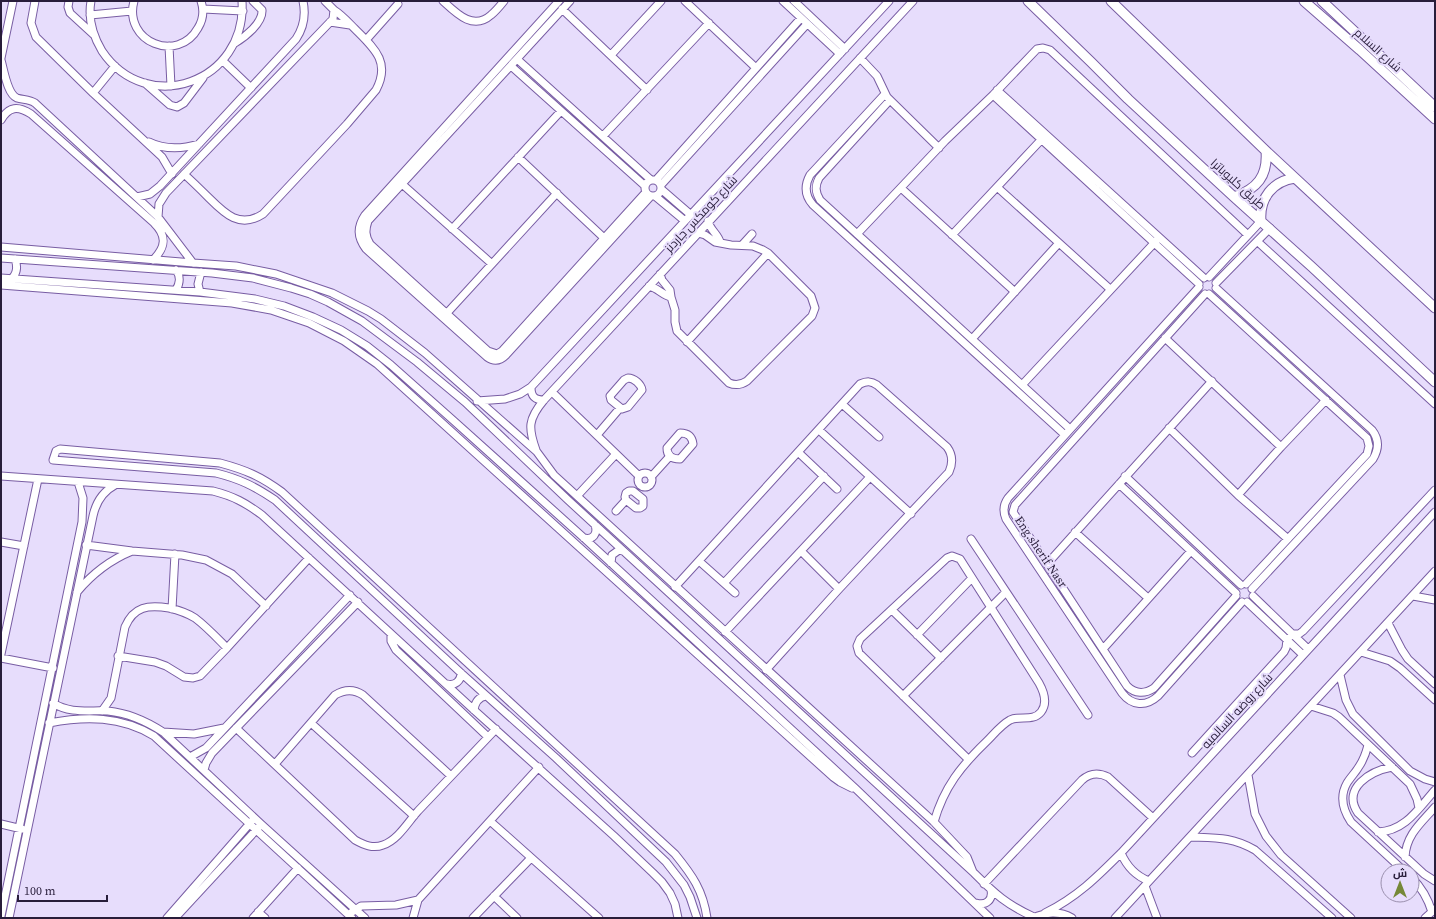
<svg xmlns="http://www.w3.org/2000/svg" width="1436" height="919" font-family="'Source Serif 4',Cairo,serif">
<rect width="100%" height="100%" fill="#e7ddfc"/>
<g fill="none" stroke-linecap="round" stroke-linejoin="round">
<g stroke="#785da3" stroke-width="9">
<path id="street" d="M35,1L31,23L36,37L93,93L162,157L172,174
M69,1L68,7L70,13L94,35
M91,1C88,18 93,36 102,51C147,118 247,82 242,1
M134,1C123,42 178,64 198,28C203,20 204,10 201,1
M443,1C456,13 473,31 491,15C496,11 500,6 504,1
M559,1L365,215C357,227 357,237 366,249L487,357C494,362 500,361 506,355L651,196
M570,1L368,221C365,230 365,236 370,244L488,351L497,354L502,351L646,192
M685,1L756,68
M783,1L840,54
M794,1L845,49
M203,9L243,11
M562,9L647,90
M90,15L132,11
M330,22L350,25
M366,40L398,4
M235,43C245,37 263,23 262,10L253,1
M169,46L171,86
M611,55L661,1
M1,58L13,1
M860,58L877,76L887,97L939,148
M517,59L651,180
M1,60C4,70 7,94 17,98C23,100 29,99 35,103L158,217L193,263
M223,61L251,88
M511,66L645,186
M145,83L170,105L177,107L184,103L203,78
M997,90L1204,278
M93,93L115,66
M885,94L810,175C804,186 805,196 813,205L1065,435
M993,95L1199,284
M890,100L819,178C815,186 815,192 820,200L1070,429
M1,120C9,106 18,106 31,114L154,223C167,236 166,247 153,260
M603,136L709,23
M149,142C165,150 182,149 199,144
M518,157L604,238
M184,174C193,182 201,190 209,198C225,214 240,229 263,214L347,124L376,90C391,62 374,48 355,29C348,22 342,15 334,10
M645 188a8 8 0 1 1 16 0a8 8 0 1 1-16 0Z
M656,180L801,18
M402,184L492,264
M661,185L807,24
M997,187L1110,289
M901,188L1015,292
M661,189L691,215
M655,196L685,221
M137,197L150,194L160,186L296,39C304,27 306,15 303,1
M158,217L159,204L166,193L333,19L334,10L325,1
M708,221C710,230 718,234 720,242
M452,229L561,111
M857,234L945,141L993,95L1037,49L1043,48L1050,50L1248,235
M952,235L1041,140
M1258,242L1435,404
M742,245L752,234
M1,247L193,263L236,266L276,274L332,293L368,311L381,319L425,353L537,452L554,475L934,822L967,857L973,872
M1,258L212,273L253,278L291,288L310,294L328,302L362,321L417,362L465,402L568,500L974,873C995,894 1007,905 1034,917
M660,274L662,280L670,290L671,297L675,310V322L677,331L729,383C736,386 741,385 747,381L812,316L815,308L811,296L768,253L763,250L753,246L731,245L715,242L705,235L698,233
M1209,277L1261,221
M1,278L200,292L255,299L284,306L313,317L341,330L367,346L391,365L454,421L584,538L856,789L990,918
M9,280C17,276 18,267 15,259
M1216,283L1270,228
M1,285L232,303L271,310L309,323L344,341L377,364L833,777L840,782L852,788
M649,286C658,288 662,295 671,297
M1199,287L1008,498C1003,505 1003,512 1006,519L1122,693C1132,706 1146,707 1158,696L1242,602
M1216,288L1372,430C1379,439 1379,449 1373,459L1252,589
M176,290C180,283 181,277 176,270
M200,292L198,284L201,272
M1205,294L1015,505L1013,512L1127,686C1135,694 1145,694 1154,688L1236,596
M1209,294L1367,438L1369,446L1367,454L1246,584
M447,313L557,193
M1165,338L1281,447
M972,339L1059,243
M687,342L768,253
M628,378C634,378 641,384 642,390L628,407L622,409L611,400L610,396L624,380Z
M1022,385L1157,240
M531,387C531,396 534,400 544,400
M552,392L639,476
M477,401L505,399L520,394L531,387L889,1
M842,404L879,437
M1169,428L1238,495L1288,539
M819,430L911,514
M680,433C688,433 692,436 693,444L680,459C672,459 667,456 667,448Z
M597,435L620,408
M536,450C528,428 528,419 544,400L913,1
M798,452L837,489
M638 480a7 7 0 1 1 14 0a7 7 0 1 1-14 0Z
M1,476L213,491C233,496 246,503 262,515L474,710L614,836L653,873L662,882L670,893L675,904L678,918
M1125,476L1241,585
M651,477L670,456
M1119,484L1236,593
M629,491H633L643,499V506L640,508H636L626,500L625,497L626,493Z
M1238,495L1281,447L1326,400
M577,496L616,454
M616,511L626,500
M1075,532L1148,598
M584,538C593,540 598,534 595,525
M971,539L1088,715
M1,542L24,546
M86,545L132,551L182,555L206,560L232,574L266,606
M801,551L839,589
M699,561L735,593
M611,563L612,555L619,550L623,551
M1047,564L1212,381
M724,583L824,476
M675,587L860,384C867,381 871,381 877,385L947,447C953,455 953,463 949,472L839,589L766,670
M77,592C92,574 110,560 132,551
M1253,596L1308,649
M1413,596L1435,600
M1247,602L1303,655
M172,609L175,554
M892,610L941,658
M1388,623L1402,650L1408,659L1435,684
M725,632L870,477
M391,634V641L396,650L488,737
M917,635L972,578
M1103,649L1191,551
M1361,652L1390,661L1400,668L1435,700
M1,654L38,479
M118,656L155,662L166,666L184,677L193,678L200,676L227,648L309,558
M1,658L53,668
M1340,675L1346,700L1353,714L1410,771L1425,779L1435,782
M447,684C455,686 461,681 461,673
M903,696L1006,592
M53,703C70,714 89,710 108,711C128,713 146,721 163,732L261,824L365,918
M1311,706L1333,713L1339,717L1410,784L1417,799L1419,808
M474,710C475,702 479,697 486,696
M102,711L111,698L125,627C134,606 148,605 169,608C178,610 187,613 195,618C207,627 217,638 227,648
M49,723C86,716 121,716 154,736L352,918
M311,723L414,816
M236,728L355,840C364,845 373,849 383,845C398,840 408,822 418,811C444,784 470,756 496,729
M163,732L194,734L224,728
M1368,745C1366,753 1363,761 1358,768C1355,773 1350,778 1347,783C1339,797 1343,810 1351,822L1404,871
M1192,753L1284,652L1286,648L1287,640L1292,634H1299L1303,631L1435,490
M190,757L206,748L350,595
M275,764L335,695C345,689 354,689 363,695L451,776
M1392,767C1371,771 1341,788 1358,813L1424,874L1435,881
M204,770L206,763L212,753L358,602
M1248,775L1255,814L1266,836L1281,855L1351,918
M490,821L599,918
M934,822C944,787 961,766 987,741C994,734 1001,725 1010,720C1020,715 1033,722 1041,712C1048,703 1044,692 1039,683L960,559L952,556L947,558L860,639L857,646L859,653L968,759
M1,824L22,829
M1378,832C1405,831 1418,809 1435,790
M1191,837C1217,838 1232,837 1255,850L1332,918
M1121,853C1127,867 1136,876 1149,881
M1405,857C1406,835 1421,823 1435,807
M1412,878C1422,888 1428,899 1432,912
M984,884L1082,780C1090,773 1098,772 1108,777L1153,818
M1145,886L1157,918
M494,896L517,918
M976,903C986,906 993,900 991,890
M258,912L265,918
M352,912L361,906L396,905L418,900
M1045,913C1077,897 1096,878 1121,853L1435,512
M1,916L82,522L83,498L78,482
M9,918L93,516C96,502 102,492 115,485
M167,918L252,821
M175,918L259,827
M253,918L298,868
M413,918L418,900L539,767
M473,918L531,858
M697,918L690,897L684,885L666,862L556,758L461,673L275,500C254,486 240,479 216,473L53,460L56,451L60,449L220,463C246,470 260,476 282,492L675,854C692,875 703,890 707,918
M1033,918C1045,912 1060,911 1072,918
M1115,918L1435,571
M1425,918L1435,909"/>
</g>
<g stroke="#785da3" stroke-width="11">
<path id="secondary" d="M1028,1L1091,62L1128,99L1234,197L1312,267L1435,382
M1111,1L1266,151L1435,308
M1304,1L1360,50L1435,119
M1322,1L1435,107
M1234,197C1257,189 1268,176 1266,151
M1261,221C1259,198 1273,181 1295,178"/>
</g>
<use href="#street" stroke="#fff" stroke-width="7"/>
<use href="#secondary" stroke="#fff" stroke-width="9"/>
</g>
<g text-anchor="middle" stroke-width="4" stroke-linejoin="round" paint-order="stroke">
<g font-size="12" fill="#281d3a" stroke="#e7ddfc">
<text transform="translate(1378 50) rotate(42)" y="4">شارع السلام</text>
<text transform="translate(1238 184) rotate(42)" y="4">طريق كليوباترا</text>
<text transform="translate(701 214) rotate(-47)" y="4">شارع كومكس جاردنز</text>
<text transform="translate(1041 552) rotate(56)" y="4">Eng.sherif Nasr</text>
<text transform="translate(1237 711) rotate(-47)" y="4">شارع روضه السالميه</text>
</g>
</g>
<rect width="1436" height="919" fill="none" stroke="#281d3a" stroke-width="4"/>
<g transform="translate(1400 883)"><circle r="19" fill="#e7ddfc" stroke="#9b90ae"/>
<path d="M0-3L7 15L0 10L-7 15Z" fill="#768838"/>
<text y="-6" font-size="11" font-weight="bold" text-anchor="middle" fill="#281d3a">ش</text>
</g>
<path d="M18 895v6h89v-6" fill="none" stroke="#281d3a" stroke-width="2"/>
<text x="24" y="895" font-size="12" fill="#281d3a" stroke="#e7ddfc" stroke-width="3" paint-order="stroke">100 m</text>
</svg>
